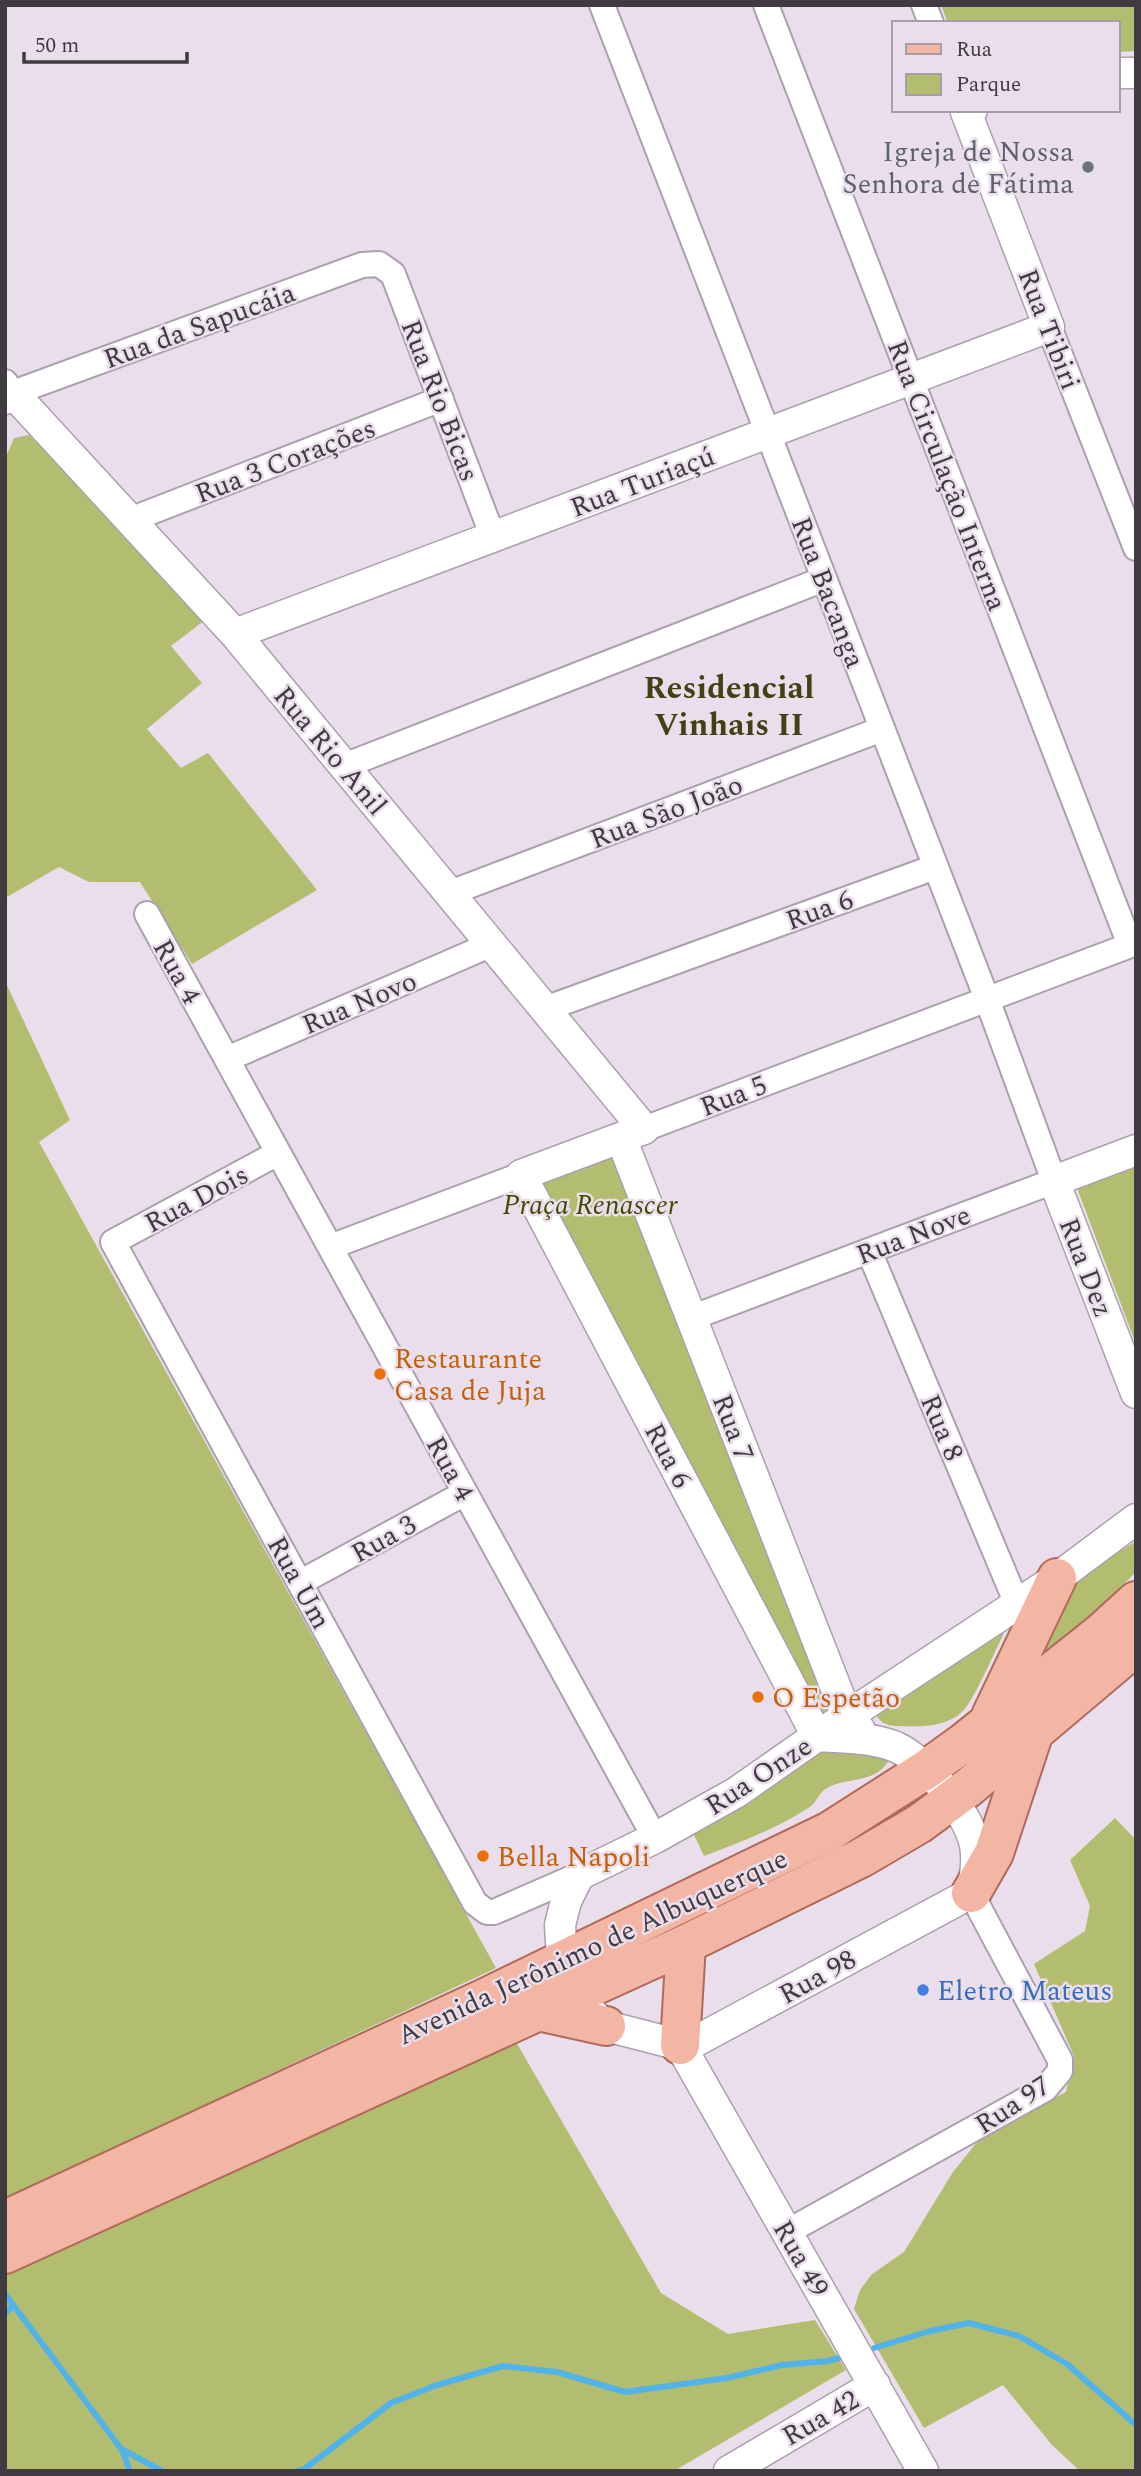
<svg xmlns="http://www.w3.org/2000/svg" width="1141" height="2476" font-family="Spectral,serif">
<rect width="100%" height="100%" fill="#eadeec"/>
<path fill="#b2bd70" d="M941,5H1136V51L1118,52V23H948Z
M29,435L209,617L171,646L202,683L147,729L181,768L208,753L317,890L192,964L140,882H89L59,867L5,898V459L14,438Z
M5,981L70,1120L39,1142L496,1968L5,2199Z
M614,1144L831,1710L822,1716L529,1182Z
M1136,1166V1344L1077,1188Z
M1136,1541V1572L1083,1625L1028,1674L1070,1583Z
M1004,1629L1003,1635C995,1651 973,1702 962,1712C946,1727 921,1727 900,1726C888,1726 879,1724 875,1711Z
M819,1751L879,1754L889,1760C876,1784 846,1777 827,1788C818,1793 817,1803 808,1808C776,1829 740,1842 704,1856L693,1833L716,1822Z
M1115,1818L1136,1840V2471H1080L1052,2445L1003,2385L924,2428L854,2309L860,2290L872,2274L904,2252L953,2172L982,2136L1066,2092L1074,2056L1034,1964L1085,1931L1090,1906L1070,1860Z
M512,2035L661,2293L728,2334L815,2320L846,2370L674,2471H5V2267Z"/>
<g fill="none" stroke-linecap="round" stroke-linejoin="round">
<path stroke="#52b3ea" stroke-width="6" d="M5,2294L122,2450L130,2471
M5,2313L14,2305
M874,2348L930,2331L969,2323L1019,2336L1067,2364L1136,2425
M123,2450L162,2471
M298,2471L303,2470L391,2403L437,2385L503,2366L557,2372L625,2392L727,2378L782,2365L828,2361L839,2358"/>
<g stroke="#aba0ad" stroke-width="28">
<path id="minor" d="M602,5L987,999L1054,1181L691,1318
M766,5L1130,945
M924,5L931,23
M1049,327L1136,548
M5,382L13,393L362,265L379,264L393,274L493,537
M130,520L441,399
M344,766L824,579
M450,893L882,729
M147,914L655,1838
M545,1009L935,867
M227,1059L492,944
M644,1129L1136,943
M278,1153L113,1242L475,1903L487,1912H494L579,1875
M330,1247L521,1175
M869,1251L1017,1604
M301,1582L465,1493
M787,2232L1045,2089L1060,2071V2060L971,1893"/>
</g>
<g stroke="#aba0ad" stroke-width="33">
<path id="tertiary" d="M1118,73H1136
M5,399L13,393L235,634L644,1129L521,1175L817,1736
M235,634L1049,327L966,112L972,110
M621,1138L847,1716L860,1730
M1136,1150L1054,1181L1136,1393
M817,1736C843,1738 871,1737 896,1747C926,1761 968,1813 975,1845C978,1862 975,1877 971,1893L696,2041L680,2045L606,2026L597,2019L576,1994L562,1959L560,1925L566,1901L579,1875L655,1838L737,1792L817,1736L1057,1578L1136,1519
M680,2045L923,2471
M729,2471L875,2385"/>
</g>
<g stroke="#af6a59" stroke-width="42">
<path id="primary" d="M991,1716L1057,1578
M971,1893L994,1853L1033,1735
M538,2011L606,2026
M680,2045L686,1944
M5,2220L483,1999L830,1831L927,1769L963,1743L1102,1632L1136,1601
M5,2254L686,1944L861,1858L919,1824L969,1787L1136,1646"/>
</g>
<use href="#minor" stroke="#fff" stroke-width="24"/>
<use href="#tertiary" stroke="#fff" stroke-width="30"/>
<use href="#primary" stroke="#f3b5a4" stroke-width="38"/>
</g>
<circle fill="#6b7280" stroke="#eadeec" stroke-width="2.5" cx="1088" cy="167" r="7"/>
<g fill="#e8710a" stroke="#eadeec" stroke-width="2.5">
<circle cx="380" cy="1374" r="7"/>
<circle cx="758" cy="1697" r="7"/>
<circle cx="483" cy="1856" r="7"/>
</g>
<circle fill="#3f7fe0" stroke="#eadeec" stroke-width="2.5" cx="923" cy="1990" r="7"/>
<g text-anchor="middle" stroke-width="5" stroke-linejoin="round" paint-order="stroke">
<g font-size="28" fill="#5b616d" stroke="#eadeec" text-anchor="end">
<text x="1074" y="161">Igreja de Nossa<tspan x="1074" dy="32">Senhora de Fátima</tspan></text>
</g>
<g font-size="28" fill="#403b40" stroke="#eadeec">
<text transform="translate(199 325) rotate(-20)" y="10">Rua da Sapucáia</text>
<text transform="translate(1050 329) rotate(69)" y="10">Rua Tibiri</text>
<text transform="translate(441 400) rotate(69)" y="10">Rua Rio Bicas</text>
<text transform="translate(285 460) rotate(-21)" y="10">Rua 3 Corações</text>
<text transform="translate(948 475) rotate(69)" y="10">Rua Circulação Interna</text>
<text transform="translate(642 481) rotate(-21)" y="10">Rua Turiaçú</text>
<text transform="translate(829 592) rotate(69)" y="10">Rua Bacanga</text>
<text transform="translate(331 750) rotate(50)" y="10">Rua Rio Anil</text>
<text transform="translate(666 811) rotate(-21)" y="10">Rua São João</text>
<text transform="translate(819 909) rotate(-20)" y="10">Rua 6</text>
<text transform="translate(178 971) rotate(61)" y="10">Rua 4</text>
<text transform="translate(359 1002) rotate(-23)" y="10">Rua Novo</text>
<text transform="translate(733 1095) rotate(-21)" y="10">Rua 5</text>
<text transform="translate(196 1198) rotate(-28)" y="10">Rua Dois</text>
<text transform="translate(913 1234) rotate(-21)" y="10">Rua Nove</text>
<text transform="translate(1087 1267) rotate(69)" y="10">Rua Dez</text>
<text transform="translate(734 1427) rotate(69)" y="10">Rua 7</text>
<text transform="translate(943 1427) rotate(67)" y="10">Rua 8</text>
<text transform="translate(669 1455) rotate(62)" y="10">Rua 6</text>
<text transform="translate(451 1468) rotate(61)" y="10">Rua 4</text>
<text transform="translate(383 1538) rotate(-29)" y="10">Rua 3</text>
<text transform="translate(300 1582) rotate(61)" y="10">Rua Um</text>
<text transform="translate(758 1775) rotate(-33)" y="10">Rua Onze</text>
<text transform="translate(592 1946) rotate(-25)" y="10">Avenida Jerônimo de Albuquerque</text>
<text transform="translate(817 1976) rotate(-29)" y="10">Rua 98</text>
<text transform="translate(1012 2104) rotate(-33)" y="10">Rua 97</text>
<text transform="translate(802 2258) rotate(60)" y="10">Rua 49</text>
<text transform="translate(820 2417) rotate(-30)" y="10">Rua 42</text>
</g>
<g font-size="28" font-style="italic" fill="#434b00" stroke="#eadeec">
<text x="590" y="1214">Praça Renascer</text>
</g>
<g font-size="28" fill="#c56008" stroke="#eadeec" text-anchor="start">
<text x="394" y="1368">Restaurante<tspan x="394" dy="32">Casa de Juja</tspan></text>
<text x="772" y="1707">O Espetão</text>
<text x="497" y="1866">Bella Napoli</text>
</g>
<g font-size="28" fill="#366cbe" stroke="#eadeec" text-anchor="start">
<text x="937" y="2000">Eletro Mateus</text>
</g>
<g font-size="32" font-weight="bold" fill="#443f15" stroke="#eadeec">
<text x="729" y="698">Residencial<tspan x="729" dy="37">Vinhais II</tspan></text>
</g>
</g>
<rect width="1141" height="2476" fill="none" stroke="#403b40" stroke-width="14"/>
<rect x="892" y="21" width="228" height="91" fill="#eadeec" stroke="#a69da7" stroke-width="2"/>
<rect x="906" y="44" width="35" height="10" fill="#f3b5a4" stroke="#a69da7" stroke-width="2"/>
<text x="956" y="56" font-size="21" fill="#403b40">Rua</text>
<rect x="906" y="74" width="35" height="21" fill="#b2bd70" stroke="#a69da7" stroke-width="2"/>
<text x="956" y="91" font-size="21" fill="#403b40">Parque</text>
<path d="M24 52v10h163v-10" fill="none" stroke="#403b40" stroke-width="3.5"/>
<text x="35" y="52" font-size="21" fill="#403b40" stroke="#eadeec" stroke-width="5" paint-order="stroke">50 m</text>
</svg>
